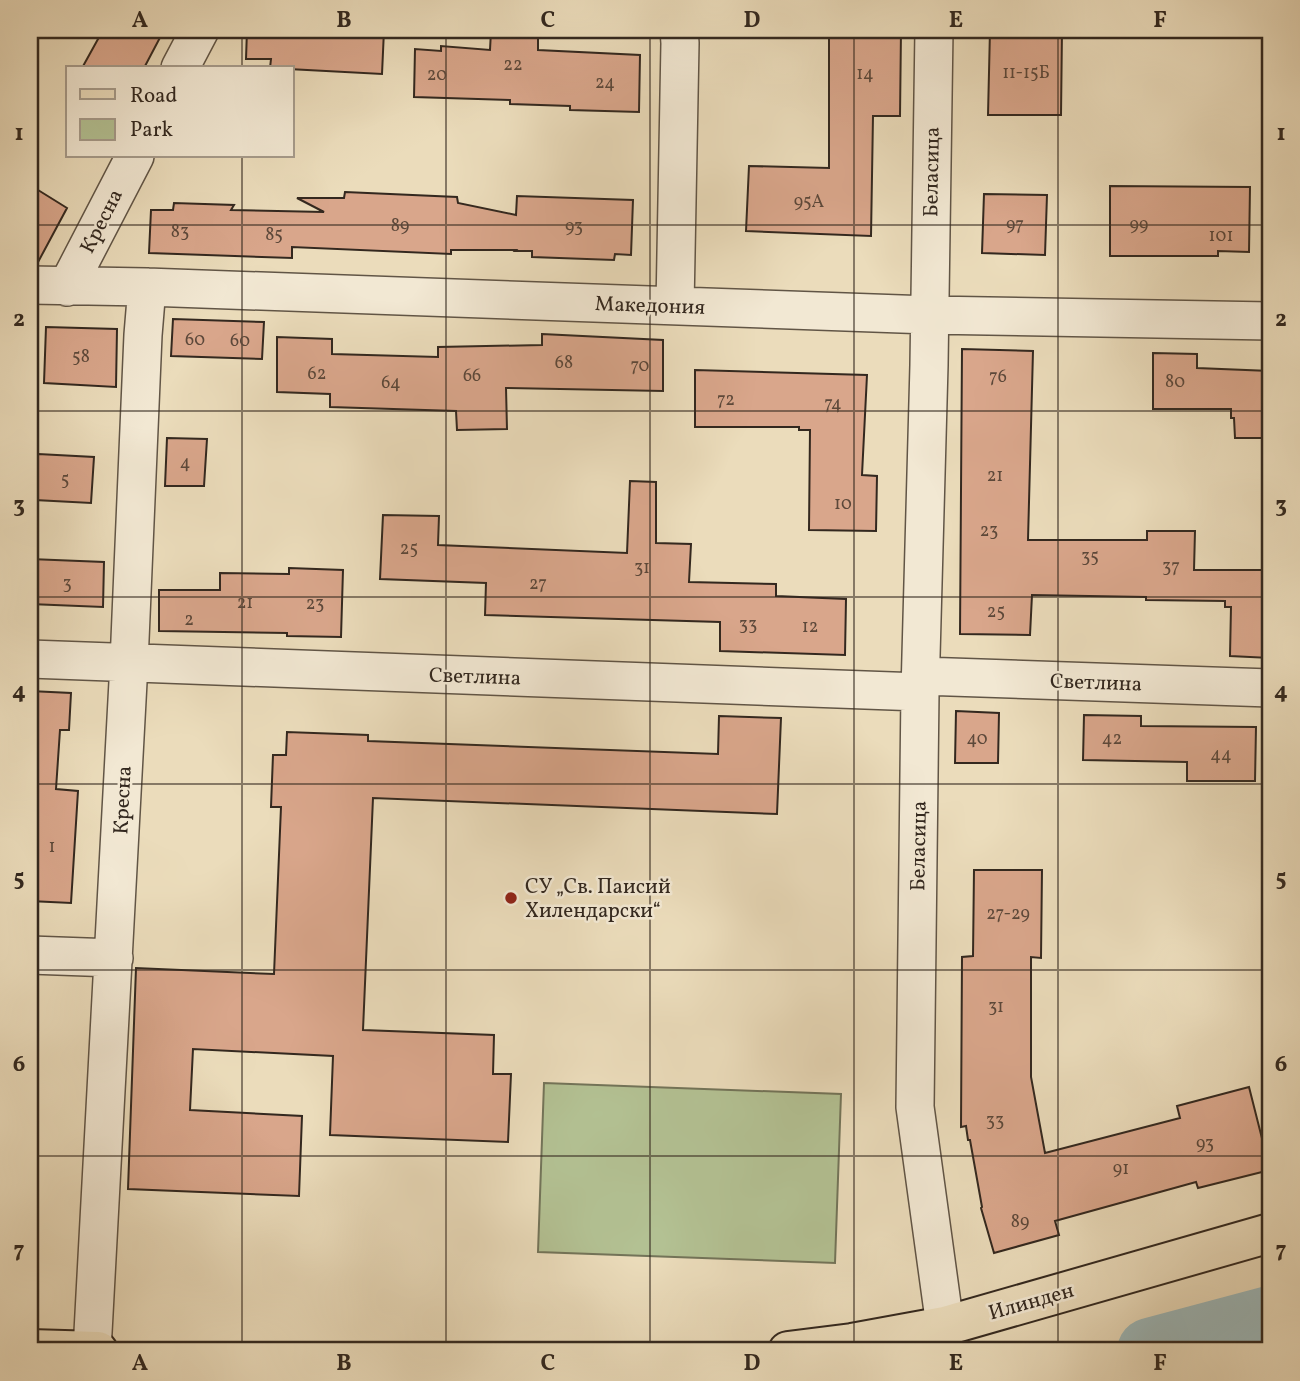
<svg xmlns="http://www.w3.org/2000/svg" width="1300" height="1381" font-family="Vollkorn,serif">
<rect width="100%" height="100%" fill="#ebdcbb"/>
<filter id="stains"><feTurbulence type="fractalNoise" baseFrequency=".00286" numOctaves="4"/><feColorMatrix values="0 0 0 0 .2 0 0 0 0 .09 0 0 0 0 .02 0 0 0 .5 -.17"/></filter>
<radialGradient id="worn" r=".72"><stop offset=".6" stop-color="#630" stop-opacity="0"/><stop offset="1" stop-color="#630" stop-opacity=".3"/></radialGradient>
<path fill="#b3c193" stroke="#737459" stroke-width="2" d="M544,1083L841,1094L835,1263L538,1252Z"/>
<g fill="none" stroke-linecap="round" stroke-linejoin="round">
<path stroke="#9db9bb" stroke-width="66" d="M1150,1351L1270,1319"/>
</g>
<path fill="#d9a68b" stroke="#33281f" stroke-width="2" d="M103,30H164L144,68H82Z
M247,30H384L382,74L270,68L271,59H246Z
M829,30H901L900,116H873L871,236L746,231L749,166L829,168Z
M990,30H1062L1061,115H988Z
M491,31L538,34V50L640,55L639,112L570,110V106L510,104V100L414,97L415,49L441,51V46L490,50Z
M30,185L67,208L37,264H30Z
M1110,186L1250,187L1249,252L1218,251V256H1110Z
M345,192L457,197L458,203L516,215L517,196L633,200L631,255L615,254L614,260L532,257V251H515L516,250H451V254L292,247V258L149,253L151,210H173L174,203L234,205L231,210L324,212L297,198H344Z
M984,194L1047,195L1045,255L982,253Z
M173,319L264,322L262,359L171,356Z
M46,327L117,329L116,387L44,383Z
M542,334L663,340V391L506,388L507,429L457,430L456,411L330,407V394L277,392V337L332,339V354L438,357V347L542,345Z
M962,349L1033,351L1028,540H1147V531H1195L1194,570H1270V658L1230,656L1231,607H1225V601L1146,600V597L1032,595L1030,635L960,634Z
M1153,353L1197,354V368L1270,371V438H1235L1234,418H1231V409H1153Z
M695,370L867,375L862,475L877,476L876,531L809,530L810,430H799V427H695Z
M167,438L207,439L204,486H165Z
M38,454L94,457L91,503L35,500Z
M630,481L656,482V543L691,544L689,582L776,584V596L846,599L845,655L720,651V622L485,615L486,583L380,579L383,515L439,516L438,545L627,553Z
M30,559L104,562L103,607L30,604Z
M289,568L343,570L341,637L287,636V633L159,631V590H220V573L289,574Z
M30,691L71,693L69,730H60L56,789L78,791L71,903L30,901Z
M956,711L999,713L998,763H955Z
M1084,715L1141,716V726L1256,727L1255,781H1187V762L1083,760Z
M719,716L781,718L777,814L373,798L363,1030L494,1035L493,1074H511L508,1142L330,1135L333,1056L193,1049L190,1110L302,1116L299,1196L128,1189L136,968L274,974L281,807H271L273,755H286L287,732L368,735V741L718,754Z
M974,870H1042L1041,958L1031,957V1077L1045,1153L1180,1118L1177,1106L1249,1087L1270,1170L1198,1188L1196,1182L1055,1221L1059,1235L994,1253L981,1208L982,1207L970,1140H968L966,1126L961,1127L962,957L973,956Z"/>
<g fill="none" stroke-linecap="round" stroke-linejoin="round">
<g stroke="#615546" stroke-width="40">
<path id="minor" d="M934,30L929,365L920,692L915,1107L945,1326
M180,68L200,30
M30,285L147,287L929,315L1270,321
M67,287L135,156
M675,306L680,43L679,30
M30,659L920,692
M921,676L1270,688
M30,955L114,958
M92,1351L129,663L143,335L147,287"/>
</g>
<g stroke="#33281f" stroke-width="42">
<path id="major" d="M30,1349L98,1351
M788,1351L852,1343L945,1326L1270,1233"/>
</g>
<use href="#minor" stroke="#f2e8d3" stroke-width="37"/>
<use href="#major" stroke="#ebdcbb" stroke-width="38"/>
</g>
<path fill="none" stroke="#33281f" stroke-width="2" stroke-opacity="0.55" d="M242,30V68M446,30V1351M650,30V1351M854,30V1351M1058,30V1351M242,156V1351M30,225H1270M30,411H1270M30,597H1270M30,784H1270M30,970H1270M30,1156H1270"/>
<circle fill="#8f2418" stroke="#f2e8d3" stroke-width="2.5" cx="511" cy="898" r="7"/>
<g text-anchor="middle" stroke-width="5" stroke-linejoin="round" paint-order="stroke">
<g font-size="18" fill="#5c483a">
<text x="513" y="70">22</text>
<text x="1026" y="78">11-15Б</text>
<text x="865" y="79">14</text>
<text x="437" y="80">20</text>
<text x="605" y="88">24</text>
<text x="809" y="207">95А</text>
<text x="1015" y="230">97</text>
<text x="1139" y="230">99</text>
<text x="400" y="231">89</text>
<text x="574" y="232">93</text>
<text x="180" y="237">83</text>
<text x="274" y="240">85</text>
<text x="1221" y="241">101</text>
<text x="195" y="345">60</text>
<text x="240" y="346">60</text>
<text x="81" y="362">58</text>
<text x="564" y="368">68</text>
<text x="640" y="371">70</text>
<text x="317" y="379">62</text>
<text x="472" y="381">66</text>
<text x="998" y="382">76</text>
<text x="1175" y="387">80</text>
<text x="391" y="388">64</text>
<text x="726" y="405">72</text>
<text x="833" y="409">74</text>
<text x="185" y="468">4</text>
<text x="995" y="481">21</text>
<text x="65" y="485">5</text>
<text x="843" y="509">10</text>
<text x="989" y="536">23</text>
<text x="409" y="554">25</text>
<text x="1090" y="562">35</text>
<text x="1171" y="572">37</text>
<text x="642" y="573">31</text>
<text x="67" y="589">3</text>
<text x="538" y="589">27</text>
<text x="245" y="608">21</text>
<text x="315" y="609">23</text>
<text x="996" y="617">25</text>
<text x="189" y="625">2</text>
<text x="748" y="630">33</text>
<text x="810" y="632">12</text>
<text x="977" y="744">40</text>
<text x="1112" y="744">42</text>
<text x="1221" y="760">44</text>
<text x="52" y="852">1</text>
<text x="1008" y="919">27-29</text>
<text x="996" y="1012">31</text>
<text x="995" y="1126">33</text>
<text x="1205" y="1149">93</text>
<text x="1121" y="1174">91</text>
<text x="1020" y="1227">89</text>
</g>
<g font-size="21" fill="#33281f" stroke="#f2e8d3">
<text transform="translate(931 172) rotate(-89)" y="7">Беласица</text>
<text transform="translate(101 221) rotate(-63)" y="7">Кресна</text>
<text transform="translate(650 305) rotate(2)" y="7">Македония</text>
<text transform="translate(475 676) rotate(2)" y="7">Светлина</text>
<text transform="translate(1096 682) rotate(2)" y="7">Светлина</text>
<text transform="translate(122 800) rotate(-87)" y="7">Кресна</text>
<text transform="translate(918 846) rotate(-89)" y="7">Беласица</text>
<text transform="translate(1031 1301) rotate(-16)" y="7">Илинден</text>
</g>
<g font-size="21" fill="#33281f" stroke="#f2e8d3" text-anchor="start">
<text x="525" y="893">СУ „Св. Паисий<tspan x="525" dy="24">Хилендарски“</tspan></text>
</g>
</g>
<rect width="1300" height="1381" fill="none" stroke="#ebdcbb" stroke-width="77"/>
<rect x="66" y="66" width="228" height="91" fill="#f2e8d3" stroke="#a69b8b" stroke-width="2"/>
<rect x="80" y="89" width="35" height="10" fill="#ebdcbb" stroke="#a69b8b" stroke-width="2"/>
<text x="130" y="102" font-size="21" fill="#33281f">Road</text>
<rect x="80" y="119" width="35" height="21" fill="#b3c193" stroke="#a69b8b" stroke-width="2"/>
<text x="130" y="136" font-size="21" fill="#33281f">Park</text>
<rect x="38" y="38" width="1224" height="1304" fill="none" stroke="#33281f" stroke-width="2.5"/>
<g font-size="23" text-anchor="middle" font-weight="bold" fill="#33281f">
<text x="140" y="27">A</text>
<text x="344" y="27">B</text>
<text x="548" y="27">C</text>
<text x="752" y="27">D</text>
<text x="956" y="27">E</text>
<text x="1160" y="27">F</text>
<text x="19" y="140">1</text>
<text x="1281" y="140">1</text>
<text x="19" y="326">2</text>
<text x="1281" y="326">2</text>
<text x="19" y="512">3</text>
<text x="1281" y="512">3</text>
<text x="19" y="698">4</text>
<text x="1281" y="698">4</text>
<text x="19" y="885">5</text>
<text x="1281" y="885">5</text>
<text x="19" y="1071">6</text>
<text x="1281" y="1071">6</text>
<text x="19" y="1257">7</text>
<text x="1281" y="1257">7</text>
<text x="140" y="1370">A</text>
<text x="344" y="1370">B</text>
<text x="548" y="1370">C</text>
<text x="752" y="1370">D</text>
<text x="956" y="1370">E</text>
<text x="1160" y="1370">F</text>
</g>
<rect width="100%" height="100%" filter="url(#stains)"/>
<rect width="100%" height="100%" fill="url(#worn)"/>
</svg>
